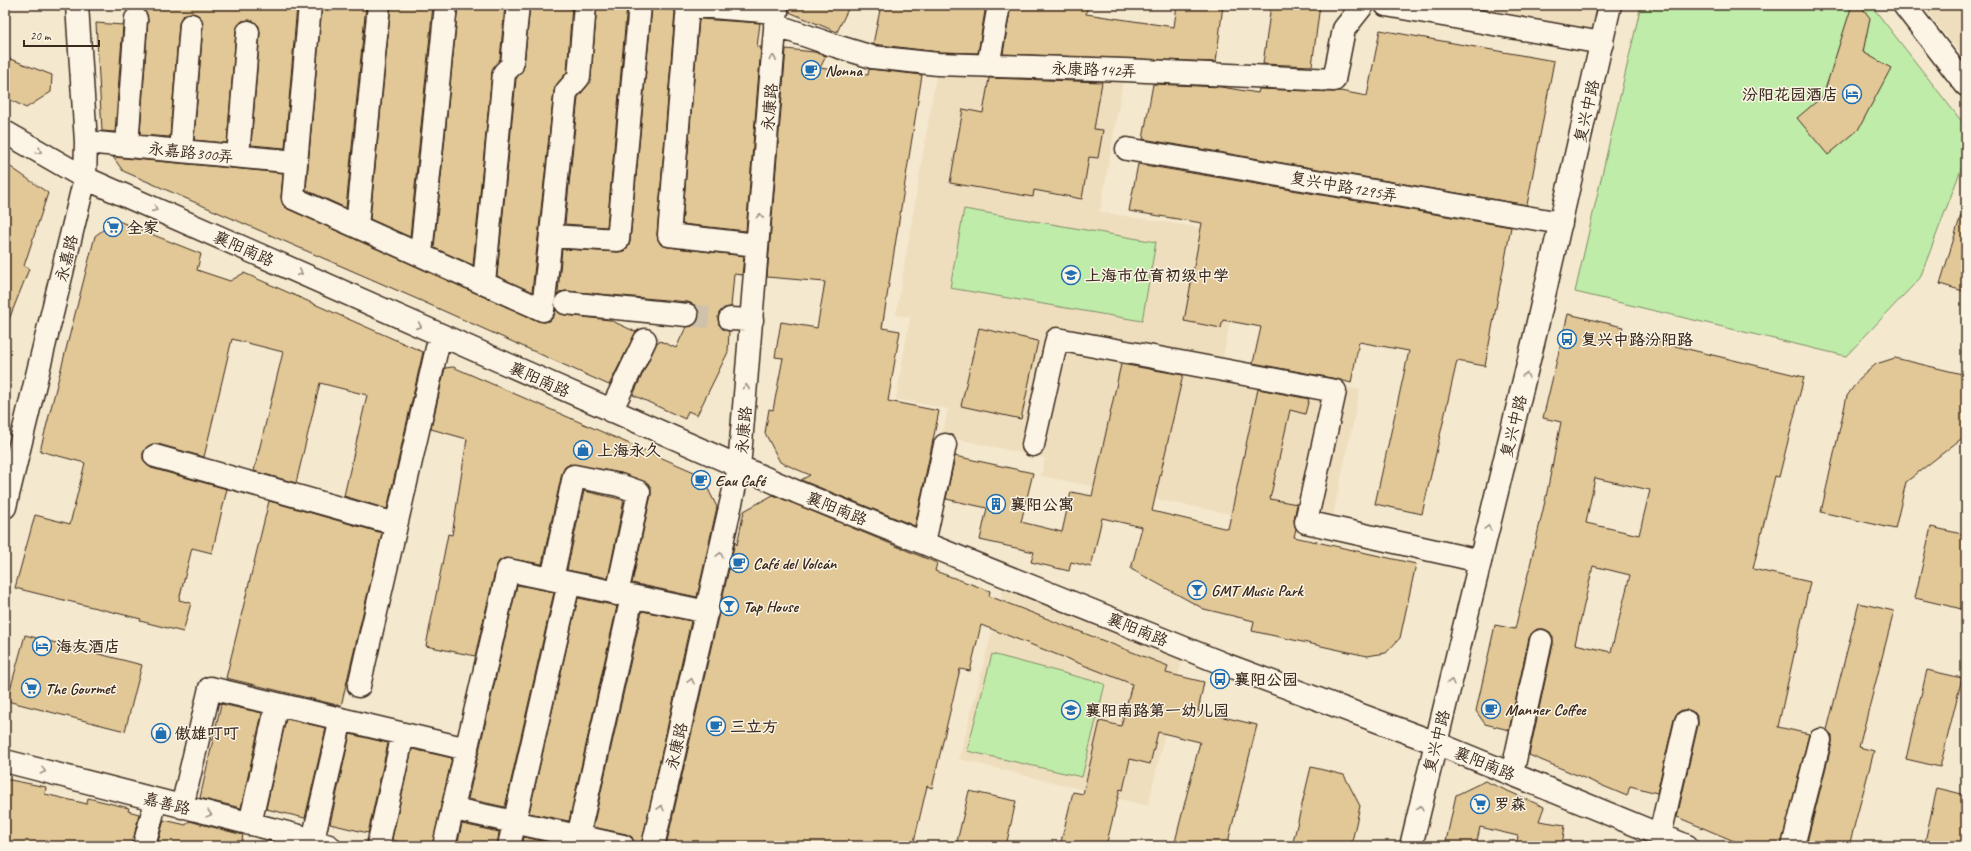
<svg xmlns="http://www.w3.org/2000/svg" width="1971" height="851" font-family="Caveat,'LXGW WenKai TC',sans-serif">
<rect width="100%" height="100%" fill="#f4e8ce"/>
<filter id="ink" filterUnits="userSpaceOnUse"><feTurbulence type="fractalNoise" baseFrequency=".025" numOctaves="2"/><feDisplacementMap in="SourceGraphic" scale="8" xChannelSelector="R" yChannelSelector="G"/><feConvolveMatrix kernelMatrix="1 2 1 2 8 2 1 2 1" color-interpolation-filters="sRGB"/></filter>
<g filter="url(#ink)">
<path fill="#efdebe" d="M1386,5H1599L1591,41Z
M1922,5H1966V60L1950,41Z
M938,64L1125,70L1100,212L1246,235L1222,363L1360,390L1329,534L1041,476L1045,458L942,436L948,409L896,399L910,317L896,315Z
M1003,589L1182,660L1148,806L959,759Z"/>
<path fill="#c0ecaa" stroke="#7e8b64" d="M1641,5H1871L1966,127V156L1920,278L1846,356L1575,292Z
M964,209L1156,242L1142,321L950,288Z
M992,654L1105,684L1082,777L967,751Z"/>
<path fill="#e2c897" stroke="#3b2a1e" fill-rule="evenodd" d="M145,5H297L285,148L251,145L260,33L259,26L255,22L249,20L242,21L238,25L236,31L227,143L194,140L203,26L202,19L198,15L192,13L185,14L181,18L179,24L170,137L140,135L148,20L144,10Z
M322,5H366L346,208L306,190Z
M391,5H433L410,237L370,219Z
M458,5H505L500,59L492,72L473,265L434,248Z
M530,5H572L567,72L557,84L554,91L532,292L497,276L516,79L524,66Z
M597,5H627L607,227L565,224L578,97L588,85L591,78Z
M789,5H850L837,32L789,12Z
M881,5H925L936,7L937,5H986L978,53L939,52L873,44Z
M1011,5H1088L1086,14L1174,27L1177,5H1223L1216,62L1003,54Z
M1271,5H1320L1312,66L1263,64Z
M1852,5H1860L1870,18L1863,52L1891,68L1858,130L1828,155L1797,118L1823,96Z
M652,7L673,8L675,12L657,234L658,240L661,245L668,247L744,256L742,275L734,274L731,307L724,308L719,313L718,318L719,325L724,330L729,331L728,352L697,415L688,411L685,419L633,395L657,342L659,343L660,341L676,348L686,327L692,326L697,322L699,316L698,310L695,305L688,302L567,291L558,292L562,249L618,252L624,251L628,247L630,242Z
M699,19L760,23L757,47H761L746,231L682,224Z
M96,23L123,25L115,132L102,131Z
M1380,30L1554,61L1527,205L1143,139L1153,84L1221,87L1258,93L1259,89L1333,92L1340,91L1367,96Z
M786,49L814,52L826,56L820,68L868,75L869,69L922,75L882,328L900,331L888,401L939,411L915,526L801,480L810,475L780,462L765,433L769,409L773,410L783,358L775,357L781,322L817,328L825,282L767,277Z
M5,57L52,75L51,92L26,108L5,97Z
M989,78L1102,82L1094,129L1103,130L1098,158L1089,157L1082,199L1034,190L1033,197L950,183L963,109L983,113Z
M113,157L283,173L281,197L283,205L288,209L538,321L544,322L550,321L554,316L556,309L565,315L610,320L636,332L609,385L417,299L123,171Z
M5,163L48,193L24,266L29,269L6,327Z
M1138,164L1511,227L1485,366L1457,361L1422,514L1375,504L1409,351L1359,342L1351,383L1337,379L1253,363L1261,327L1223,320L1221,328L1184,321L1202,223L1129,211Z
M1961,215L1966,216V292L1940,284Z
M116,220L201,254L197,270L230,281L244,273L423,352L387,509L344,496L367,395L320,383L296,483L254,471L283,352L232,339L204,457L158,444H152L147,447L143,453V459L146,464L151,468L227,489L212,553L192,548L179,600L191,603L183,632L140,621L141,619L15,588L35,515L70,524L85,463L40,451L95,236Z
M1568,314L1623,327L1621,333L1804,377L1779,477L1775,476L1753,569L1810,582L1778,727L1809,734L1781,846H1746L1677,817L1698,725V718L1695,713L1689,710H1682L1677,713L1674,719L1657,793L1630,786L1627,796L1529,755L1553,644V637L1550,632L1544,629H1537L1532,633L1529,638L1509,730L1485,724L1476,711L1495,625L1515,629L1528,574L1546,497L1561,422L1543,418ZM1595,478L1650,490L1639,535L1586,523ZM1593,566L1630,575L1611,652L1575,644Z
M979,328L1038,341L1021,419L961,406Z
M1895,358L1966,375V435L1906,482L1895,529L1821,512L1847,396L1859,379L1876,364Z
M1121,364L1183,375L1152,511L1228,529L1258,389L1309,399L1305,414L1290,410L1270,499L1297,504L1294,520L1296,529L1294,537L1416,564L1400,638L1386,653L1367,656L1252,631L1254,621L1204,609L1131,569L1142,527L1102,518L1091,567L1071,562L1069,571L1031,562L1034,552L980,540L987,508L946,499L955,456L1033,473L1021,522L1062,532L1071,492L1092,496Z
M453,367L701,475L717,507L697,597L632,583L651,495V488L648,483L621,473L570,464L565,467L562,473L542,564L505,558L499,561L496,567L475,656L426,646L448,534L452,535L467,439L431,429L445,368Z
M584,491L624,500L608,578L567,570Z
M773,495L937,563L935,571L990,591L989,596L1168,666L1166,673L1204,682L1198,711L1257,725L1227,846H1174L1200,742L1158,732L1150,764L1130,759L1123,790L1120,789L1106,846H1060L1073,792L1083,794L1100,721L1121,726L1132,684L981,625L970,671L960,669L932,788L927,786L913,846H666L735,542L737,545L744,511Z
M269,501L382,533L341,706L226,678Z
M1931,527L1966,535V610L1915,598Z
M517,585L554,592L505,807L468,799Z
M578,598L617,606L569,821L529,813Z
M1859,603L1894,611L1859,747L1874,751L1849,846H1806L1832,743V736L1827,730Z
M642,611L691,621L641,846H635L632,837L626,834L593,827Z
M25,635L142,665L125,731L7,701Z
M1927,670L1962,678L1940,767L1906,759Z
M221,704L262,713L241,808L200,798Z
M286,719L326,728L305,818L266,809Z
M350,734L388,743L368,833L330,824Z
M412,749L452,758L432,846H406L392,839Z
M1311,767L1344,775L1360,806L1351,846H1292Z
M5,779L46,787L45,794L87,804L88,798L129,808L128,811L139,814L132,846H5Z
M1485,781L1544,807L1539,821L1565,825L1562,846H1516L1518,836L1480,827L1476,846H1445L1456,795Z
M1937,788L1966,795V846H1924Z
M969,791L1016,801L1006,846H956Z
M164,820L186,825L189,821L243,835L241,846H157Z
M462,824L499,832L497,846H457Z
M524,837L564,846H522Z"/>
<g fill="none" stroke-linecap="round" stroke-linejoin="round">
<path stroke="#cfc2ab" stroke-width="22" stroke-dasharray="22 11" stroke-linecap="butt" d="M687,315L730,319"/>
<g stroke="#3b2a1e" stroke-width="25">
<path id="minor" d="M310,5L293,198L543,310L566,92L579,77L585,5
M685,5L777,12
M688,5L669,235L757,245
M1386,5L1602,43
M1904,5L1966,85
M775,25L836,46L872,57L938,64L1125,70L1334,80L1344,29L1363,5
M988,66L999,5
M5,132L85,178L797,492L1224,664L1436,743L1687,846
M86,142L296,162
M127,146L136,19
M1127,149L1561,223
M181,151L191,25
M238,156L248,32
M357,226L379,5
M551,236L618,240L640,5
M421,254L446,5
M484,283L504,73L512,65L518,5
M566,303L687,315
M730,319L752,320
M611,411L645,340
M1033,445L1057,339L1335,391L1306,522L1480,561
M155,456L396,524
M5,507L85,178L86,142L77,5
M924,543L945,445
M552,579L574,476L619,485L639,492L617,594
M359,686L440,335
M5,761L299,836L329,846
M1512,774L1541,641
M182,807L210,688L467,749
M454,809L623,846
M250,824L277,704
M1660,835L1686,722
M313,840L341,719
M144,846L156,800
M378,846L403,734
M444,846L508,570L707,612
M509,846L569,583
M576,846L632,597
M653,846L739,468L777,5
M1793,846L1820,740"/>
</g>
<g stroke="#3b2a1e" stroke-width="25">
<path id="major" d="M1411,846L1535,335L1610,5"/>
</g>
<use href="#minor" stroke="#fcf5e5" stroke-width="22"/>
<use href="#major" stroke="#fcf5e5" stroke-width="22"/>
</g>
<defs><path id="oneway-chevron" d="M-2-3.5L2.5 0L-2 3.5" fill="none" stroke-width="1.6" stroke-linecap="round" stroke-linejoin="round"/></defs>
<g stroke="#9c9082">
<use href="#oneway-chevron" transform="translate(773 58) rotate(-85)"/>
<use href="#oneway-chevron" transform="translate(39 151) rotate(30)"/>
<use href="#oneway-chevron" transform="translate(155 209) rotate(24)"/>
<use href="#oneway-chevron" transform="translate(760 216) rotate(-85)"/>
<use href="#oneway-chevron" transform="translate(300 273) rotate(24)"/>
<use href="#oneway-chevron" transform="translate(419 326) rotate(24)"/>
<use href="#oneway-chevron" transform="translate(1526 375) rotate(-76)"/>
<use href="#oneway-chevron" transform="translate(746 387) rotate(-85)"/>
<use href="#oneway-chevron" transform="translate(1488 528) rotate(-76)"/>
<use href="#oneway-chevron" transform="translate(720 555) rotate(-77)"/>
<use href="#oneway-chevron" transform="translate(691 681) rotate(-77)"/>
<use href="#oneway-chevron" transform="translate(1451 682) rotate(-76)"/>
<use href="#oneway-chevron" transform="translate(43 771) rotate(14)"/>
<use href="#oneway-chevron" transform="translate(661 808) rotate(-77)"/>
<use href="#oneway-chevron" transform="translate(1420 808) rotate(-76)"/>
<use href="#oneway-chevron" transform="translate(209 814) rotate(15)"/>
</g>
</g>
<defs>
<g id="cafe-ring" transform="scale(1)"><circle r="9.5" fill="#fcf5e5" stroke="#1f6fb2" stroke-width="1.5"/><path d="M-5.5-4.5H6V0H3Q3 3.5 0 3.5H-2.5Q-5.5 3.5-5.5 0ZM3-3.2v2h1.7v-2ZM-6 4.5H4V6H-6Z" fill="#1f6fb2"/></g>
<g id="hotel-ring" transform="scale(1)"><circle r="9.5" fill="#fcf5e5" stroke="#1f6fb2" stroke-width="1.5"/><path d="M-6-4.5h1.5V1H6V5H4.5V3h-9V5H-6ZM-4 0a1.8 1.8 0 1 1 3.6 0ZM.5 0V-2.5h3Q6-2.5 6 0Z" fill="#1f6fb2"/></g>
<g id="supermarket-ring" transform="scale(1)"><circle r="9.5" fill="#fcf5e5" stroke="#1f6fb2" stroke-width="1.5"/><path d="M-6-5.5h2.5l.6 2H6L4.5 2H-2.5L-4.4-4H-6ZM-1.5 3.2a1.3 1.3 0 1 0 .1 0ZM3 3.2a1.3 1.3 0 1 0 .1 0Z" fill="#1f6fb2"/></g>
<g id="school-ring" transform="scale(1)"><circle r="9.5" fill="#fcf5e5" stroke="#1f6fb2" stroke-width="1.5"/><path d="M0-5L7-2L0 1L-7-2ZM-4 1L0 2.5L4 1V4Q0 6-4 4Z" fill="#1f6fb2"/></g>
<g id="bus-ring" transform="scale(1)"><circle r="9.5" fill="#fcf5e5" stroke="#1f6fb2" stroke-width="1.5"/><path d="M-5-6H5V4H4V6H2V4H-2V6H-4V4H-5ZM-3.5-4V0h7V-4ZM-3.5 1.2v1.5H-2V1.2ZM2 1.2v1.5H3.5V1.2Z" fill="#1f6fb2"/></g>
<g id="shop-ring" transform="scale(1)"><circle r="9.5" fill="#fcf5e5" stroke="#1f6fb2" stroke-width="1.5"/><path d="M-5-2.5h2.3a2.7 3.5 0 0 1 5.4 0H5L5.5 6h-11ZM-1.5-2.5h3a1.5 2.3 0 0 0-3 0Z" fill="#1f6fb2"/></g>
<g id="building-ring" transform="scale(1)"><circle r="9.5" fill="#fcf5e5" stroke="#1f6fb2" stroke-width="1.5"/><path d="M-4-6H4V6H1V3H-1V6H-4ZM-2.5-4.3h1.7v1.8h-1.7ZM.8-4.3h1.7v1.8H.8ZM-2.5-1h1.7V.8h-1.7ZM.8-1h1.7V.8H.8Z" fill="#1f6fb2"/></g>
<g id="bar-ring" transform="scale(1)"><circle r="9.5" fill="#fcf5e5" stroke="#1f6fb2" stroke-width="1.5"/><path d="M-6-5H6L.8 .8V4.5H3.5V6h-7V4.5H-.8V.8Z" fill="#1f6fb2"/></g>
</defs>
<g fill-rule="evenodd">
<use href="#cafe-ring" x="811" y="70"/>
<use href="#hotel-ring" x="1852" y="94"/>
<use href="#supermarket-ring" x="113" y="227"/>
<use href="#school-ring" x="1071" y="275"/>
<use href="#bus-ring" x="1567" y="339"/>
<use href="#shop-ring" x="583" y="450"/>
<use href="#cafe-ring" x="701" y="480"/>
<use href="#building-ring" x="996" y="504"/>
<use href="#cafe-ring" x="739" y="563"/>
<use href="#bar-ring" x="1197" y="590"/>
<use href="#bar-ring" x="729" y="606"/>
<use href="#hotel-ring" x="42" y="646"/>
<use href="#bus-ring" x="1220" y="679"/>
<use href="#supermarket-ring" x="31" y="688"/>
<use href="#cafe-ring" x="1491" y="709"/>
<use href="#school-ring" x="1071" y="710"/>
<use href="#cafe-ring" x="716" y="726"/>
<use href="#shop-ring" x="161" y="733"/>
<use href="#supermarket-ring" x="1480" y="804"/>
</g>
<g text-anchor="middle" stroke-width="3" stroke-linejoin="round" paint-order="stroke">
<g font-size="16" fill="#3b2a1e" stroke="#fcf5e5">
<text transform="translate(1094 69) rotate(2)" y="6">永康路142弄</text>
<text transform="translate(769 107) rotate(-85)" y="6">永康路</text>
<text transform="translate(1586 111) rotate(-77)" y="6">复兴中路</text>
<text transform="translate(191 152) rotate(6)" y="6">永嘉路300弄</text>
<text transform="translate(1344 186) rotate(10)" y="6">复兴中路1295弄</text>
<text transform="translate(244 248) rotate(24)" y="6">襄阳南路</text>
<text transform="translate(66 258) rotate(-76)" y="6">永嘉路</text>
<text transform="translate(540 379) rotate(24)" y="6">襄阳南路</text>
<text transform="translate(1513 426) rotate(-76)" y="6">复兴中路</text>
<text transform="translate(743 430) rotate(-85)" y="6">永康路</text>
<text transform="translate(837 508) rotate(22)" y="6">襄阳南路</text>
<text transform="translate(1138 629) rotate(22)" y="6">襄阳南路</text>
<text transform="translate(1436 741) rotate(-76)" y="6">复兴中路</text>
<text transform="translate(676 746) rotate(-77)" y="6">永康路</text>
<text transform="translate(1485 763) rotate(22)" y="6">襄阳南路</text>
<text transform="translate(167 803) rotate(14)" y="6">嘉善路</text>
</g>
<g font-size="16" font-weight="bold" fill="#3b2a1e" stroke="#fcf5e5" text-anchor="start">
<text x="825" y="76">Nonna</text>
<text x="1838" y="100" text-anchor="end">汾阳花园酒店</text>
<text x="127" y="233">全家</text>
<text x="1085" y="281">上海市位育初级中学</text>
<text x="1581" y="345">复兴中路汾阳路</text>
<text x="597" y="456">上海永久</text>
<text x="715" y="486">Eau Café</text>
<text x="1010" y="510">襄阳公寓</text>
<text x="753" y="569">Café del Volcán</text>
<text x="1211" y="596">GMT Music Park</text>
<text x="743" y="612">Tap House</text>
<text x="56" y="652">海友酒店</text>
<text x="1234" y="685">襄阳公园</text>
<text x="45" y="694">The Gourmet</text>
<text x="1505" y="715">Manner Coffee</text>
<text x="1085" y="716">襄阳南路第一幼儿园</text>
<text x="730" y="732">三立方</text>
<text x="175" y="739">傲雄叮叮</text>
<text x="1494" y="810">罗森</text>
</g>
</g>
<rect width="1971" height="851" fill="none" stroke="#fcf5e5" stroke-width="20"/>
<rect x="10" y="10" width="1951" height="831" fill="none" stroke="#3b2a1e" stroke-width="1.5" filter="url(#ink)"/>
<path d="M24 40v6h75v-6" fill="none" stroke="#3b2a1e" stroke-width="2"/>
<text x="30" y="40" font-size="12" fill="#3b2a1e" stroke="#fcf5e5" stroke-width="3" paint-order="stroke">20 m</text>
</svg>
